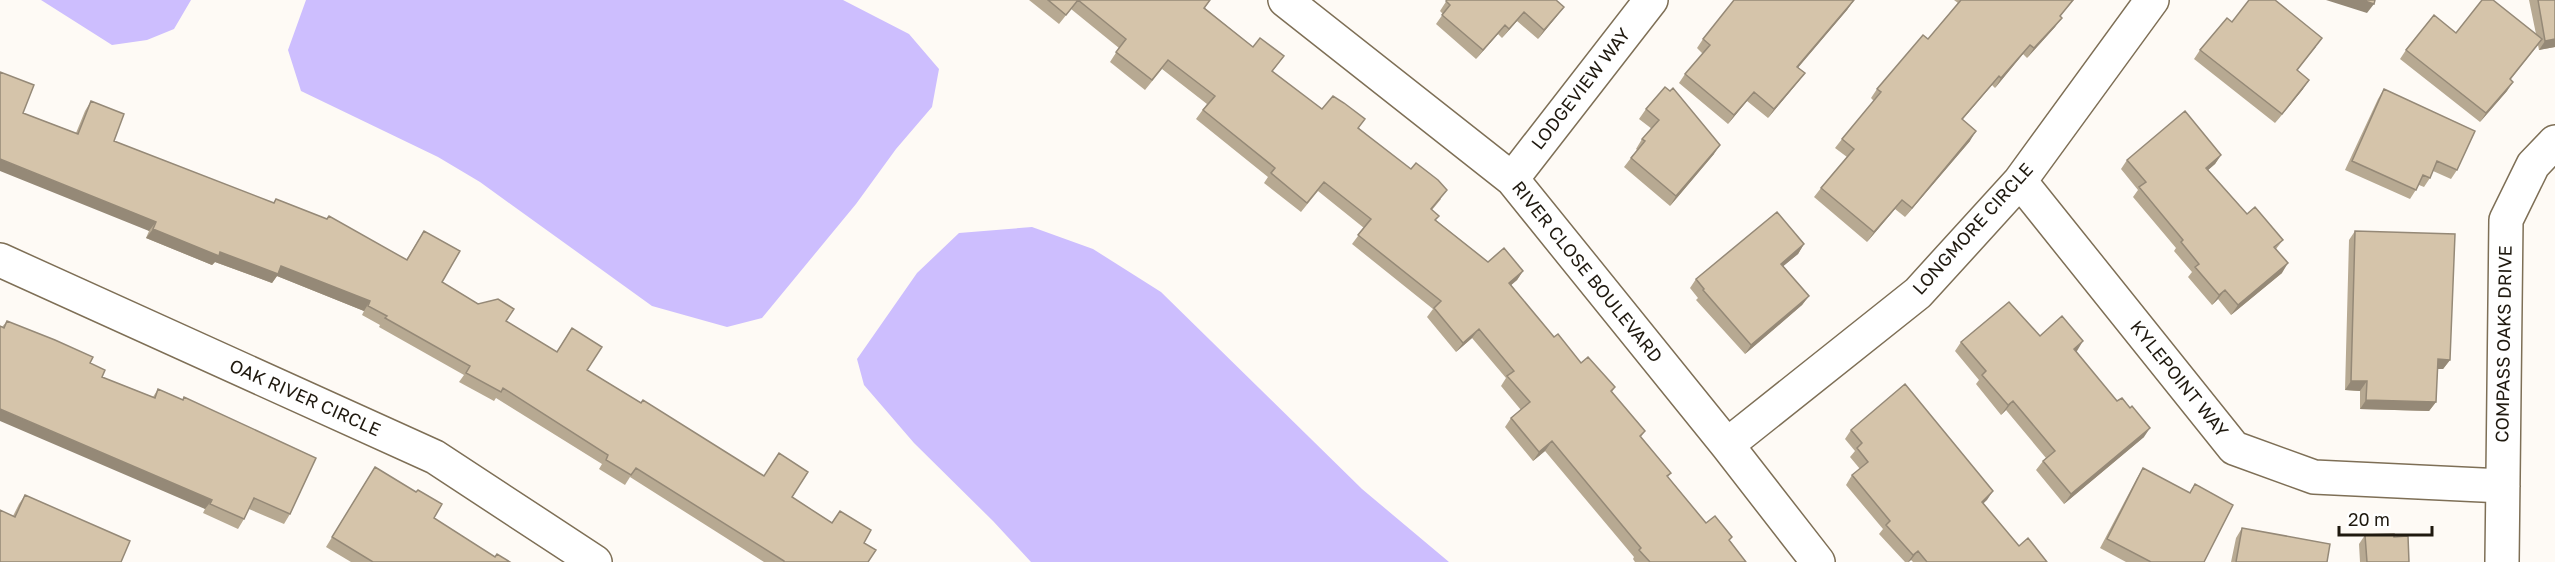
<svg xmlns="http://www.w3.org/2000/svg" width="2555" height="562" font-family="'Golos Text',sans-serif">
<rect width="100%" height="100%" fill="#fefaf5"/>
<path fill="#cdbefe" d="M41,0H191L174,29L147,40L112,45Z
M306,0H843L909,34L939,69L932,107L896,149L856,204L762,318L727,327L652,306L480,182L438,157L301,91L288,50Z
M1032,227L1093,249L1161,292L1362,489L1449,562H1031L993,521L914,443L864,385L857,359L917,273L959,233Z"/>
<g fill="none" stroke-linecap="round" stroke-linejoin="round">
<g stroke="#7e6f56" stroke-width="36">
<path id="street" d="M1285,0L1512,179L1727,445L1818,562
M1512,179L1651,0
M2020,181L2234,448L2314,477L2503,486
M0,260L435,457L595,562
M1727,445L1918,293L2020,181L2152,0
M2502,562L2506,220L2533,165L2555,142"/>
</g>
<use href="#street" stroke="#fff" stroke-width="33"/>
</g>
<path fill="#b7a992" d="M1029,0H1210L1205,8L1253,47L1284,56L1272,72L1322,109L1359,128L1441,199L1432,210L1436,220L1488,262L1523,271L1517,280L1511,285L1554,337L1581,363L1615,387L1612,392L1645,431L1641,437L1671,473L1668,477L1706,523L1730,541L1746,562H1635L1633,559L1634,557L1545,451L1533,461L1505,427L1511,418L1521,410L1501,386L1506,378L1472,338L1456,352L1427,317L1433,309L1352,244L1364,228L1318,191L1301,212L1264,183L1268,177L1196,119L1207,104L1162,69L1145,90L1110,62L1119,48L1071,9L1059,24Z
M1447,0L1557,16L1538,39L1517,21L1502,38L1498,34L1476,59L1436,24L1443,14L1440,11Z
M1854,0L1847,10L1798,67L1805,73L1798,82L1768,118L1747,101L1728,124L1679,83L1685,74L1703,54L1697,48L1703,39Z
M1954,0H2074L2060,16L2055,27L2027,58L2023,54L1995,88L1992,85L1962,120L1970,141L1905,217L1895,209L1867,242L1814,197L1821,188L1847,157L1835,148L1842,139L1874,101L1871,98L1877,89L1928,39L1958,3Z
M2529,0H2555V47L2539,50L2538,45L2511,79L2507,91L2480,122L2400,59L2406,50L2456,33L2536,34Z
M2232,22L2316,47L2297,70L2303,89L2275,123L2194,59L2200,50Z
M2384,89L2457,170L2451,179L2433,171L2430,178L2424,187L2419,185L2410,199L2345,170L2378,99Z
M91,101L114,141L273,203L276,199L327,219L329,216L406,260L424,231L442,282L557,352L572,328L587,370L641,403L764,476L779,453L792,497L832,523L840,511L864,543L868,562H764L630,477L625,485L599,469L602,464L496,398L494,401L459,382L464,375L379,327L380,325L362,315L364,311L277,276L272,283L215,262L212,265L146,238L149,231L23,113L76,133L85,111Z
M1646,109L1714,154L1670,206L1624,167L1637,150L1636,149L1642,139L1652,129L1639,119Z
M2221,155L2215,164L2208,170L2247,214L2283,240L2276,249L2282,273L2231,315L2218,299L2212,305L2188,277L2192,272L2174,251L2176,248L2133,197L2138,190L2121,169L2127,160Z
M2355,231L2450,360L2443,369H2437L2436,402L2429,411L2360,409V391L2345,390L2349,240Z
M1804,244L1798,254L1783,266L1809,296L1802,305L1745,354L1696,300L1698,298L1690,288L1696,279Z
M7,321L90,363L102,377L153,397L158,389L182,400L184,397L290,514L284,524L249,509L244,519L238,529L203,513L205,509L2,327Z
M2040,336L2077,351L2076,352L2144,437L2064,504L2036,470L2043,461L2046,458L2006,410L2001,415L1976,384L1979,380L1955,351L1961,342Z
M1851,430L1993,491L1983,504L2019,546L2047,562H1913L1911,560L1909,562H1905L1879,534L1883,529L1846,485L1852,475L1860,469L1850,457L1855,451L1845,439Z
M375,467L434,518L495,557L510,562H351L326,547Z
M2143,468L2189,493L2195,484L2204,562H2126L2100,548L2137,478Z
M25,495L121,562L13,516L19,504Z
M2242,528L2327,562H2231L2236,538Z
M2365,535L2394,537L2409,562H2360L2359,544Z"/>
<path fill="#958977" d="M1854,0L1847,10L1791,76L1797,67Z
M2326,0H2362L2374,4L2367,13Z
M1564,7L1557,16L1538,39L1544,30Z
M1524,12L1517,21L1502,38L1509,29Z
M2062,18L2055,27L2027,58L2034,48Z
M1505,25L1498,34L1476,59L1483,50Z
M2555,39V47L2539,50L2545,41Z
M2030,45L2023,54L1995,88L2001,78Z
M1805,73L1798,82L1768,118L1774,109Z
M1999,76L1992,85L1955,128L1962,119Z
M2309,80L2303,89L2275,123L2282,114Z
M2513,82L2507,91L2480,122L2486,113Z
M1754,92L1747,101L1728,124L1734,115Z
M1976,131L1970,141L1905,217L1912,208Z
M1720,145L1714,154L1670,206L1676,196Z
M2221,155L2215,164L2200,177L2206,168Z
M0,159L156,222L149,231L0,171Z
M1902,200L1895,209L1867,242L1874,232Z
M153,229L220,252L281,266L370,301L364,311L277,276L272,283L215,262L212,265L146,238Z
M1804,244L1798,254L1775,273L1781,264Z
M2288,263L2282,273L2231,315L2238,305Z
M1523,271L1517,280L1503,292L1509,283Z
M2225,290L2218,299L2212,305L2219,295Z
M1809,296L1802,305L1745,354L1751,345Z
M1479,329L1472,338L1456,352L1463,343Z
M2083,341L2077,351L2067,359L2074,349Z
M2438,359L2450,360L2443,369H2431Z
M2351,381H2367L2360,391L2345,390Z
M2366,400L2436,402L2429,411L2360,409Z
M2013,401L2006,410L2001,415L2008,405Z
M0,409L212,500L205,509L0,421Z
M2150,428L2144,437L2064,504L2071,494Z
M1552,441L1545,451L1533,461L1539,452Z
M1993,491L1987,500L1975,511L1982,502Z
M1918,551L1911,560L1908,562L1913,555Z"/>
<path fill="#d5c4aa" stroke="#958977" stroke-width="1.5" d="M1048,0H1210L1204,8L1253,47L1260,38L1284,56L1272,71L1322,109L1333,96L1344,103L1365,119L1358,128L1411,169L1416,163L1438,180L1447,190L1431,209L1439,216L1435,220L1488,262L1504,248L1523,271L1509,283L1554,337L1558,334L1581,363L1588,357L1615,387L1611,391L1645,431L1640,436L1671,473L1667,476L1706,523L1715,516L1732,537L1729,540L1746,562H1650L1639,550L1641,548L1552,441L1539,452L1511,418L1530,402L1507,376L1514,371L1479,329L1463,343L1434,308L1441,301L1358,235L1371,219L1324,182L1307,203L1271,173L1275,168L1203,110L1215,96L1168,60L1152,80L1116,52L1126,39L1078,0L1066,15Z
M1447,0H1556L1564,7L1544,30L1524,12L1509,29L1505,25L1483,50L1442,15L1450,5L1446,1Z
M1734,0H1854L1797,67L1805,73L1774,109L1754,92L1734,115L1685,74L1710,45L1703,39Z
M1961,0H2073L2060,16L2062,18L2034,48L2030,45L2001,78L1999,76L1962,119L1976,131L1912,208L1902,200L1874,232L1821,188L1854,149L1842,139L1881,92L1877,89L1923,35L1928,39Z
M2249,0H2275L2322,38L2297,70L2309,80L2282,114L2200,50L2227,18L2232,22Z
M2362,0H2375L2374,4Z
M2482,0H2493L2542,39L2510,79L2513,82L2486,113L2406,50L2434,15L2456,33Z
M2538,0H2555V39L2545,41Z
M0,72L34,85L23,113L78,134L91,101L124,114L114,141L274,203L276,199L327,219L329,216L407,260L424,231L460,251L442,282L478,304L498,299L514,309L506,321L557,352L572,328L602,347L587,370L641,403L643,400L764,476L779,453L808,472L792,497L832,523L840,511L871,530L864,543L876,550L868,562H784V561L636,468L631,475L606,460L608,455L503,388L501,392L466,373L470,366L385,318L387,316L368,306L370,301L281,266L278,274L220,252L219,256L153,229L156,222L0,159Z
M1665,87L1670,91L1673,88L1720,145L1676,196L1631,158L1645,141L1642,139L1659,120L1646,109Z
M2384,89L2475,131L2457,170L2437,161L2430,178L2423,175L2416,190L2352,161Z
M2185,111L2221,155L2206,168L2247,214L2255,207L2283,240L2274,247L2288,263L2238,305L2225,290L2219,295L2195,267L2199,264L2181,242L2183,240L2139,187L2146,182L2127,160Z
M1777,212L1804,244L1781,264L1809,296L1751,345L1703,290L1704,289L1696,279Z
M2355,231L2455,234L2450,360L2438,359L2436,402L2366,400L2367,381H2351Z
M2009,302L2040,336L2062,316L2083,341L2074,349L2117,401L2122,398L2130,408L2132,406L2150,428L2071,494L2043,461L2055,451L2013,401L2008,405L1982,375L1986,371L1961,342Z
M7,321L55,340L93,357L90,363L105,370L102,377L155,398L158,389L183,400L184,397L316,458L290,514L254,498L244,519L210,504L212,500L0,409V326L4,328Z
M1905,384L1993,491L1982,502L2019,546L2028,538L2047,562H1927L1918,551L1913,555L1886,525L1890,521L1852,475L1868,462L1857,448L1862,443L1851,430Z
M375,467L416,492L418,490L442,504L434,518L495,557L497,554L510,562H373L332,537Z
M2143,468L2190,493L2195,484L2233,505L2204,562H2151L2107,539Z
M25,495L130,541L121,562H0V510L15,517Z
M2242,528L2330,544L2327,562H2236Z
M2394,534V537L2408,536L2409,562H2367L2365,535Z"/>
<g text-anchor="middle" stroke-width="5" stroke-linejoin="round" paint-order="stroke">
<g font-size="18" fill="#1f190f" stroke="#fff">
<text transform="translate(1581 89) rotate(-52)" y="6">LODGEVIEW WAY</text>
<text transform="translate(1973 229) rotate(-48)" y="6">LONGMORE CIRCLE</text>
<text transform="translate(1587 272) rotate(51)" y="6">RIVER CLOSE BOULEVARD</text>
<text transform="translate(2504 344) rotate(-89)" y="6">COMPASS OAKS DRIVE</text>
<text transform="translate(2179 379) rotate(51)" y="6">KYLEPOINT WAY</text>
<text transform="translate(305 398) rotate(24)" y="6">OAK RIVER CIRCLE</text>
</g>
</g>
<path d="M2339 526v9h93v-9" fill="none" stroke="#1f190f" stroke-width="3"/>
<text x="2348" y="526" font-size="18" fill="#1f190f" stroke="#ffffff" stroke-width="4.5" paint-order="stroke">20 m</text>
</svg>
